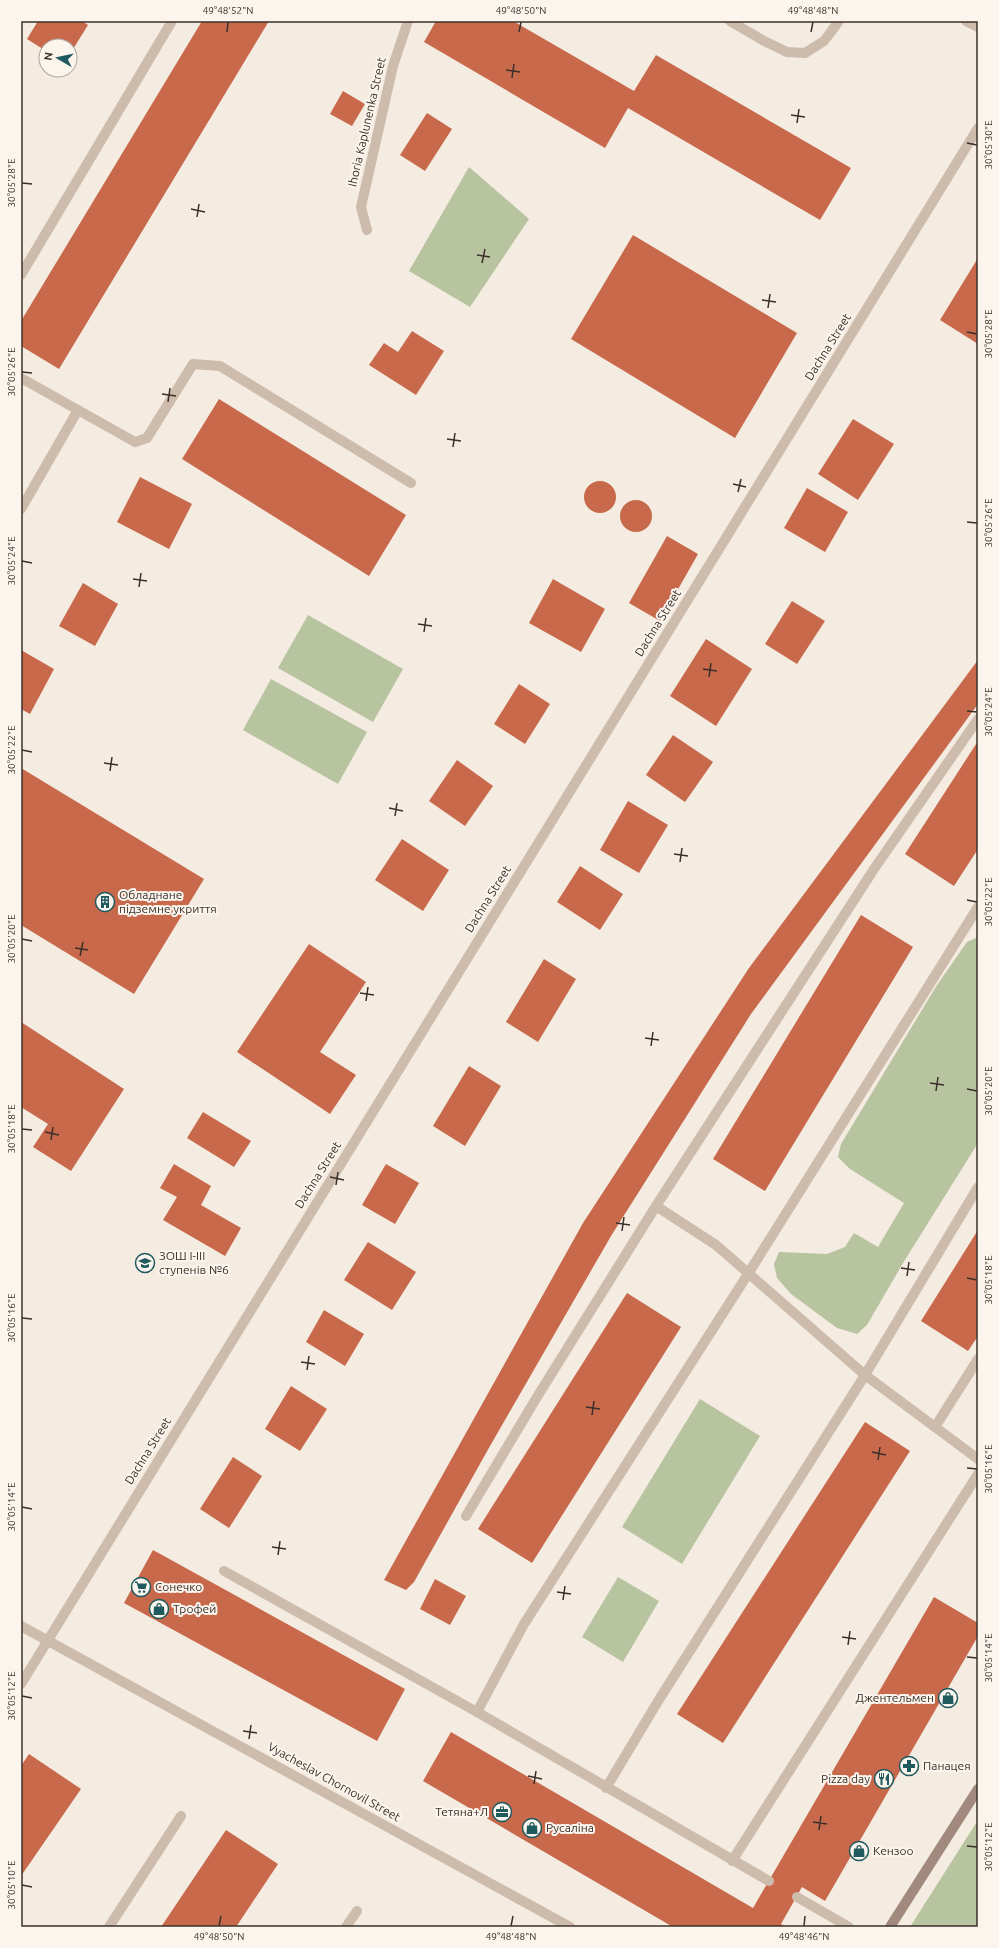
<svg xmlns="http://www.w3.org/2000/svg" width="999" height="1948" font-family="Ubuntu,sans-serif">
<rect width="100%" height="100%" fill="#f4ebe1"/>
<path fill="#b8c4a0" d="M469,167L529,219L470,307L409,271Z
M308,615L403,669L373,722L278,668Z
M271,679L367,732L338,784L243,730Z
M978,937V1143L903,1263L867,1325L857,1334L837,1328L791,1294L777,1278L774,1264L779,1252L827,1254L845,1247L854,1233L878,1247L904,1203L850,1169L838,1157L841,1144L937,985L967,942Z
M700,1399L760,1436L682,1564L622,1527Z
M618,1577L659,1601L623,1662L582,1637Z
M978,1820V1927H910Z"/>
<path fill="#c8694b" d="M38,21H82L88,25L70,54V46H46V51L27,39Z
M202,21H269L59,369L21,346V321Z
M436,21H513L634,91L656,55L851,168L820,220L628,108L605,148L424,42Z
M343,91L365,104L352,126L330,114Z
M427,113L452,129L425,171L400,155Z
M633,235L797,333L735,438L571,339Z
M978,258V344L940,320Z
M412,331L444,351L416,395L369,365L384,343L398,352Z
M219,399L406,515L369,576L182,459Z
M853,419L894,444L858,500L818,474Z
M140,477L192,504L169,549L117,522Z
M584 497a16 16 0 1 1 32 0a16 16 0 1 1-32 0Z
M807,488L848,512L825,552L784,528Z
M620 516a16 16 0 1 1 32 0a16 16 0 1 1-32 0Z
M667,536L698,554L660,621L629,603Z
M553,579L605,609L581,652L529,623Z
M83,583L118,604L95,646L59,626Z
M792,601L825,621L797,664L765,644Z
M706,639L752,669L716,726L670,696Z
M21,650L54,669L30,714L21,709Z
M978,660V704L751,1014L611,1236L490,1446L414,1582L406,1590L384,1580L583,1223L749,968Z
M519,684L550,704L525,744L494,724Z
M673,735L713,762L685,802L646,775Z
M978,741V849L954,886L905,854Z
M457,760L493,786L465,826L429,801Z
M21,768L204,879L134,994L21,925Z
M628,801L668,825L639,873L600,850Z
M402,839L449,870L423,911L375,880Z
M580,866L623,894L600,930L557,902Z
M861,915L913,947L765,1191L713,1159Z
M309,944L366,982L320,1052L356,1075L330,1114L237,1052Z
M544,959L576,979L538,1042L506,1022Z
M21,1022L124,1089L71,1171L33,1147L48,1124L21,1107Z
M469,1066L501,1086L465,1146L433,1126Z
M203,1112L251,1141L234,1167L187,1138Z
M174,1164L211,1186L201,1205L241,1228L225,1256L163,1220L177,1197L160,1188Z
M386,1164L419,1183L395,1224L362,1205Z
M978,1230V1336L968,1351L921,1321Z
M368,1242L416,1272L392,1310L344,1280Z
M627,1293L681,1327L532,1563L478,1529Z
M324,1310L364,1334L345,1366L306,1342Z
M291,1386L327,1409L300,1451L265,1429Z
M865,1422L910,1451L723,1743L677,1714Z
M233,1457L262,1476L229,1528L200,1509Z
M153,1550L405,1689L377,1741L124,1603Z
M435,1579L466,1596L450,1625L420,1609Z
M934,1597L978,1623V1636L825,1901L802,1887L781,1924L786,1927H673L423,1781L451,1732L753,1908Z
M29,1754L81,1789L21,1876V1766Z
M226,1830L278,1864L236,1927H161Z"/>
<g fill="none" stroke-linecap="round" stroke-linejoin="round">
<path stroke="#cdbbac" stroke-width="10" d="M730,21L764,41L787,52L805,53L824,41L839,21
M966,21L978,27
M21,275L172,21
M78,410L135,442L147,438L193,364L220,366L411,483
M656,1206L716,1245L865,1375L978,1459
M935,1427L978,1359
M466,1516L537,1397L656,1206L874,869L978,719
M224,1571L477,1712L769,1881
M477,1712L524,1624L748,1274L978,907
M606,1788L660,1698L865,1375L978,1187
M732,1861L978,1474
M797,1897L849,1927
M109,1927L181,1816
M346,1927L357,1911"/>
<path stroke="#cdbbac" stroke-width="10" d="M367,230L361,207L393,66L408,21
M21,378L78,410L21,509
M21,1684L978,128"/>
<path stroke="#cdbbac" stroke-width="10" d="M21,1626L570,1927"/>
<path stroke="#a18a7d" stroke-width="10" d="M890,1927L978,1789"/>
</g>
<path fill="none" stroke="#3b302b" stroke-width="1.5" d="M227,32L228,22M519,32L521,22M811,32L813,22M506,70L520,72M512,78L514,64M791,115L805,117M797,123L799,109M967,143L977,145M22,183L32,184M191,209L205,212M197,217L199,204M477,255L490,257M482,263L485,249M762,300L776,302M768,308L770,294M967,332L977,334M22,372L32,373M162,394L176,396M168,402L170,388M447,439L461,441M453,447L455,433M733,484L746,487M738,492L741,479M967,522L977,523M22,561L32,563M133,579L147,581M139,587L141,573M418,624L432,626M424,632L426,618M703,669L717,671M709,677L711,663M967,711L977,712M22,750L32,752M104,763L118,765M110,771L112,757M389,808L403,811M395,816L397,803M674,854L688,856M680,862L682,848M967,900L977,902M22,939L32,941M75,948L88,950M80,956L83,942M360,993L374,995M366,1001L368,987M645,1038L659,1040M651,1046L653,1032M930,1083L944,1085M967,1089L977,1091M936,1091L938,1077M22,1129L32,1130M45,1132L59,1135M51,1140L53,1127M330,1177L344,1180M336,1185L338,1172M616,1223L630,1225M622,1231L624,1217M901,1268L915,1270M907,1276L909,1262M967,1278L977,1280M22,1318L32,1319M301,1362L315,1364M307,1370L309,1356M586,1407L600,1409M592,1415L594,1401M872,1452L886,1455M878,1460L880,1447M967,1468L977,1469M22,1507L32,1509M272,1547L286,1549M278,1555L280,1541M557,1592L571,1594M563,1600L565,1586M842,1637L856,1639M848,1645L850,1631M967,1657L977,1658M22,1696L32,1698M243,1731L257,1733M249,1739L251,1725M528,1776L542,1779M534,1784L536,1771M813,1822L827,1824M819,1830L821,1816M967,1846L977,1847M22,1885L32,1887M219,1926L221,1916M511,1926L513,1916M804,1926L805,1916"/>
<defs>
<g id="building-ring" transform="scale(1)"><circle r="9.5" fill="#fbf5ee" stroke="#1f5a5e" stroke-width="1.5"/><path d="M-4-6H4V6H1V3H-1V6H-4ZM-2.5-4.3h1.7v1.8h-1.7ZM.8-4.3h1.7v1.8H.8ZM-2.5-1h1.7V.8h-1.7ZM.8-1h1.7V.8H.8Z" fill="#1f5a5e"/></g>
<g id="school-ring" transform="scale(1)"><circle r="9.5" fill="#fbf5ee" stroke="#1f5a5e" stroke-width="1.5"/><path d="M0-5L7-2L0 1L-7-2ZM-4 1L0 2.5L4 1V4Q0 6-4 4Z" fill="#1f5a5e"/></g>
<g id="supermarket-ring" transform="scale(1)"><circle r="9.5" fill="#fbf5ee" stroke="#1f5a5e" stroke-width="1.5"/><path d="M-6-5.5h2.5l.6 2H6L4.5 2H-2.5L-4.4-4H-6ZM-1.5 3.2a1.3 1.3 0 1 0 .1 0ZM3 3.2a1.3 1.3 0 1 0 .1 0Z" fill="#1f5a5e"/></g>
<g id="shop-ring" transform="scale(1)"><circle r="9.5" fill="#fbf5ee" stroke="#1f5a5e" stroke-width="1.5"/><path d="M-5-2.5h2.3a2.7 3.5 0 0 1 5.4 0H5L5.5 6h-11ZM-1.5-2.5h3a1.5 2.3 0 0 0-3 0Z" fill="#1f5a5e"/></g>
<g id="pharmacy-ring" transform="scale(1)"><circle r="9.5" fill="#fbf5ee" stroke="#1f5a5e" stroke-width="1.5"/><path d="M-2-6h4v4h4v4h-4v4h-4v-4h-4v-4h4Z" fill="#1f5a5e"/></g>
<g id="restaurant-ring" transform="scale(1)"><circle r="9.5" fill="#fbf5ee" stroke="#1f5a5e" stroke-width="1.5"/><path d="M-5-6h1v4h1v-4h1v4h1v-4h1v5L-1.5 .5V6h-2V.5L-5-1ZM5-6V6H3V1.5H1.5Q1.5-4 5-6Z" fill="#1f5a5e"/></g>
<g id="office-ring" transform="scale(1)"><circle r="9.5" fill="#fbf5ee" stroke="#1f5a5e" stroke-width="1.5"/><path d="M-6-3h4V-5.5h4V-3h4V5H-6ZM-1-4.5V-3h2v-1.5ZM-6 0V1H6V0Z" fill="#1f5a5e"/></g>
</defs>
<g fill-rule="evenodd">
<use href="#building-ring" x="105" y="902"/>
<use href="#school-ring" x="145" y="1263"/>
<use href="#supermarket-ring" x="141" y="1587"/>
<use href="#shop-ring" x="159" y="1609"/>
<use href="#shop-ring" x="948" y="1698"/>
<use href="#pharmacy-ring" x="909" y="1766"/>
<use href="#restaurant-ring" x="884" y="1779"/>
<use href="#office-ring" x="502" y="1812"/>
<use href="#shop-ring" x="532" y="1828"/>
<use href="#shop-ring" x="859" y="1851"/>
</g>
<g text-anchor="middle" stroke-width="4" stroke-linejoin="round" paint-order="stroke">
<g font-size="12" fill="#3b302b" stroke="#fbf5ee">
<text transform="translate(367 122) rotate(-77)" y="4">Ihoria Kaplunenka Street</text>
<text transform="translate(828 347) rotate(-58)" y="4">Dachna Street</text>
<text transform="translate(658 623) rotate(-58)" y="4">Dachna Street</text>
<text transform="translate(488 899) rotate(-58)" y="4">Dachna Street</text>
<text transform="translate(318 1175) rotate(-58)" y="4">Dachna Street</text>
<text transform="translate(148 1451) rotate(-58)" y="4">Dachna Street</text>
<text transform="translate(334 1782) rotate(29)" y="4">Vyacheslav Chornovil Street</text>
</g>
<g font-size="12" fill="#3b302b" stroke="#fbf5ee" text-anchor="start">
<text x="119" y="899">Обладнане<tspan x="119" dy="14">підземне укриття</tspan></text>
<text x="159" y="1260">ЗОШ І-ІІІ<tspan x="159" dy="14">ступенів №6</tspan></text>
<text x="155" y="1591">Сонечко</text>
<text x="173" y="1613">Трофей</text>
<text x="934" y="1702" text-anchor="end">Джентельмен</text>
<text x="923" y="1770">Панацея</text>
<text x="870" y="1783" text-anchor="end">Pizza day</text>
<text x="488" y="1816" text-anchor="end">Тетяна+Л</text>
<text x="546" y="1832">Русаліна</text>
<text x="873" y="1855">Кензоо</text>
</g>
</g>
<rect width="999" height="1948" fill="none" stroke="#fbf5ee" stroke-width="44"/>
<g transform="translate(58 58) rotate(279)"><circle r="19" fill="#fbf5ee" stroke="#aea6a0"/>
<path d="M0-3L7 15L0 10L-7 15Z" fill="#1f5a5e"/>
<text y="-6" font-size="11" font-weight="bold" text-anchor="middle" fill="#3b302b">N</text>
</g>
<rect x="22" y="22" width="955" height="1904" fill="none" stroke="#3b302b" stroke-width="1.5"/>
<g font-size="10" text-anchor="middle" fill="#3b302b">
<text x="228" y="14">49°48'52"N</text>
<text x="521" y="14">49°48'50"N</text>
<text x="813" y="14">49°48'48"N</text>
<text transform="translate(988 145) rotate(-90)" y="4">30°05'30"E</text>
<text transform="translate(11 183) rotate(-90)" y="4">30°05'28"E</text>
<text transform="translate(988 334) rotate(-90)" y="4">30°05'28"E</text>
<text transform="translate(11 372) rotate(-90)" y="4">30°05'26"E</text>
<text transform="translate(988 523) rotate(-90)" y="4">30°05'26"E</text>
<text transform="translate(11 561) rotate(-90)" y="4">30°05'24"E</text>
<text transform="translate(988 712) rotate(-90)" y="4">30°05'24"E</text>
<text transform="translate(11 750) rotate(-90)" y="4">30°05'22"E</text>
<text transform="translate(988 902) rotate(-90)" y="4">30°05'22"E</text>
<text transform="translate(11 939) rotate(-90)" y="4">30°05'20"E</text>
<text transform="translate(988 1091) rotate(-90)" y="4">30°05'20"E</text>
<text transform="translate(11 1129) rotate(-90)" y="4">30°05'18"E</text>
<text transform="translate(988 1280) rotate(-90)" y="4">30°05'18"E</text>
<text transform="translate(11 1318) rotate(-90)" y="4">30°05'16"E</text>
<text transform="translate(988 1469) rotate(-90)" y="4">30°05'16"E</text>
<text transform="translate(11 1507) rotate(-90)" y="4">30°05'14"E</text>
<text transform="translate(988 1658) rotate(-90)" y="4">30°05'14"E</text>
<text transform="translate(11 1696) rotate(-90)" y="4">30°05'12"E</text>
<text transform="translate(988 1847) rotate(-90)" y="4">30°05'12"E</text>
<text transform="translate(11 1885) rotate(-90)" y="4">30°05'10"E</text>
<text x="219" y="1940">49°48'50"N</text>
<text x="511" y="1940">49°48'48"N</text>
<text x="804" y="1940">49°48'46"N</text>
</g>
</svg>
